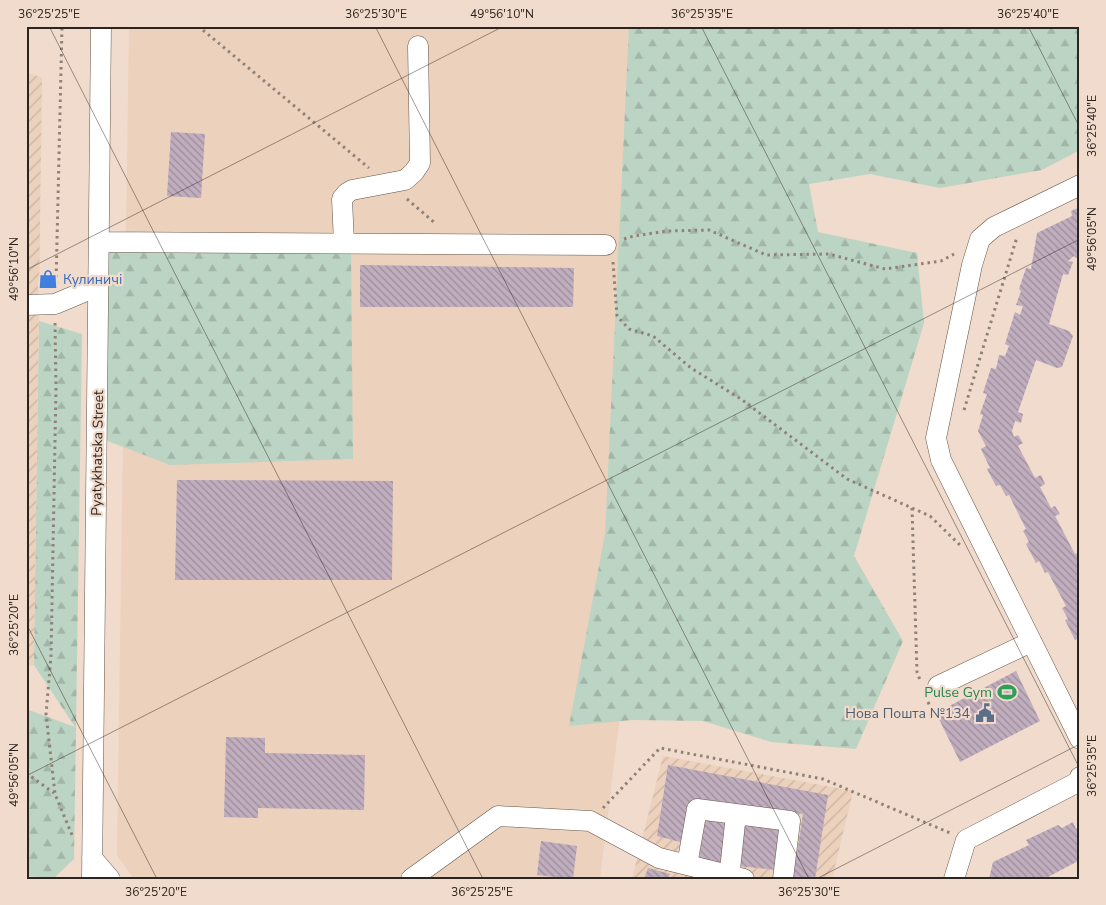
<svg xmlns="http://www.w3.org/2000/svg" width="1106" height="905" font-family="'Nunito Sans',sans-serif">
<defs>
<pattern id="industrial-furrows" width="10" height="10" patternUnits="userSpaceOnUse" patternTransform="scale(1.25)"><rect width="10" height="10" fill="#ecd1bc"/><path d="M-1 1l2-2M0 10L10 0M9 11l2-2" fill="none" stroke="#cbb3a1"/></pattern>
<pattern id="forest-firs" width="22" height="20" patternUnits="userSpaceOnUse" patternTransform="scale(1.25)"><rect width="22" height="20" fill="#bcd4c4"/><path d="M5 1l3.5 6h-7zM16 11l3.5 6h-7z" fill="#a2b6a8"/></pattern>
<pattern id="building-back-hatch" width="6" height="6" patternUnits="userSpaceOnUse" patternTransform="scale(1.25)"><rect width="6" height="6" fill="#c0adbe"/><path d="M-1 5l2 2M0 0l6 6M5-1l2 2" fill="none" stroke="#9c8d9a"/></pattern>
</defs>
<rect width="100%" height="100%" fill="#f0dbcc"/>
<path fill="#ecd1bc" d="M129,26H649L625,674L600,879H134L117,855Z"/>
<path fill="url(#industrial-furrows)" d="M26,72L42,78L34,665L26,666Z
M663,756L853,791L832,879H632Z"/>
<path fill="url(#forest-firs)" d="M629,26H1080V150L1042,170L940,188L870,174L809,184L818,232L917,253L924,323L854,556L903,641L856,749L771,742L703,721L632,720L569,726L605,534Z
M99,242L351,248L353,459L170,465L105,440Z
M39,321L82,334L74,859L54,878L26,876V709L75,727L34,665Z"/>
<path fill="url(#building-back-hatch)" d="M171,132L205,134L201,198L167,196Z
M1080,207V256L1076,258L1074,256L1068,261L1073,262L1068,275L1063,274L1049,324L1069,331L1073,336L1062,367L1057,368L1036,360L1018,412L1023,414L1021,423L1015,421L1012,431L1014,437L1018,435L1023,443L1018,446L1035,478L1041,475L1045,484L1040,487L1051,508L1055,506L1060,514L1055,516L1075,554L1080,552V638L1075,640L1065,620L1068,619L1062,608L1066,606L1048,572L1045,573L1039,561L1036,563L1026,544L1029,542L1023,531L1026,529L1009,495L1006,496L1000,485L996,486L987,469L990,468L981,449L986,446L978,431L983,415L980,414L987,394L983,393L991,368L996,369L999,355L1005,356L1009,346L1005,344L1015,312L1020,315L1023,306L1016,305L1021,291L1019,289L1026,268L1031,269L1037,233L1072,216L1071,211Z
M360,265L574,268L573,307H360Z
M177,480L393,481L392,580H175Z
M1016,671L1040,721L960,762L936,713Z
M226,737L265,738V753L365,755L364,810L258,808V818L224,817Z
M668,765L828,795L815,879H793L803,814L692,799L684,843L657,836Z
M705,815L727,818L721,863L699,860Z
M1073,822L1076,829L1080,827V860L1048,877L1049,879H989L993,862L1029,845L1026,840L1058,825L1062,828Z
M745,823L783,828L777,870L739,866Z
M541,841L577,846L573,879L537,875Z
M648,868L670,874L668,879H644Z"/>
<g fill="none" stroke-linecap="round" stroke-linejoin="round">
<g stroke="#665548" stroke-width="21">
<path id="minor" d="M1080,185L994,227L980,239L972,265L936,438L941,460L1080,739
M99,242L606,245
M344,243L342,199L347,193L352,190L405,180L414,172L420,163L418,46
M26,305L55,304L98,286
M938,686L1031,642
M92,858L110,879
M687,865L697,809L790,821L783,879
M92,879L101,26
M411,879L498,816L590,821L659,858L744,879
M729,879L736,814
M954,879L966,840L1078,782L1080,777"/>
</g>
<path stroke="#908177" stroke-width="3" stroke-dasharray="2.5 4" stroke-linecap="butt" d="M198,26L369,168
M407,199L436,224
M624,239L634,236L667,231L709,230L766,255L829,254L885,269L941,261L954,254
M613,262L617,316L629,329L653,336L691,368L741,399L847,479L930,516L962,547
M56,284L62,26
M55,323L56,387L51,656L46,714L55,794L72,835
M964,410L1017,237
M912,508L917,672L920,680
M928,702L934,715
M26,773L54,793
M603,808L660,748L823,779L950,833"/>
<use href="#minor" stroke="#fff" stroke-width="20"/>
</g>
<path fill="none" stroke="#2c241e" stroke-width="1" stroke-opacity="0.45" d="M49,26L483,879M375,26L809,879M701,26L1080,769M1028,26L1080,128M26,270L504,26M26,623L157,879M26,776L1080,239M816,879L1080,744"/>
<defs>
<g id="shop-bare" transform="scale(1.5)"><path d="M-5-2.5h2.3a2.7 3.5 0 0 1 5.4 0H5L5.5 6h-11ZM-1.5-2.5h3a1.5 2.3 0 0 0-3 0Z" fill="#3f7fe0" stroke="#f0dbcc" stroke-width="2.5" paint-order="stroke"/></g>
<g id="stadium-bare" transform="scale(1.5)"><path d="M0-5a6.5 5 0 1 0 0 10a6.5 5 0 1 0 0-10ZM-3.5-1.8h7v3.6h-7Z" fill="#2e9e5b" stroke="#f0dbcc" stroke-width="2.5" paint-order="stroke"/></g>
<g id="civic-bare" transform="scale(1.5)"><path d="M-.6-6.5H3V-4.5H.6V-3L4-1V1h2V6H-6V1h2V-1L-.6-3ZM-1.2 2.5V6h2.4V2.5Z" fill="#5c6f8a" stroke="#f0dbcc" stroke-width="2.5" paint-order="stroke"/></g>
</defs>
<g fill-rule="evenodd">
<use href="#shop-bare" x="48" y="279"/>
<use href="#stadium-bare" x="1007" y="692"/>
<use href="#civic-bare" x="985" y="713"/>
</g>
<g text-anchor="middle" stroke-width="4.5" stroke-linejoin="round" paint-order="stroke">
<g font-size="14" fill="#366cbe" stroke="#f0dbcc" text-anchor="start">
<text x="63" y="284">Кулиничі</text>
</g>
<g font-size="14" fill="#2c241e" stroke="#f0dbcc">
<text transform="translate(97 453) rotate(-89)" y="5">Pyatykhatska Street</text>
</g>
<g font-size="14" fill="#27864d" stroke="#f0dbcc" text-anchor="end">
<text x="992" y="697">Pulse Gym</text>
</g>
<g font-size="14" fill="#4e5e75" stroke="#f0dbcc" text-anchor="end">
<text x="970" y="718">Нова Пошта №134</text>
</g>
</g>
<rect width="1106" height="905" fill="none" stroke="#f0dbcc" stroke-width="55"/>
<rect x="28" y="28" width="1050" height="850" fill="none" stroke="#2c241e" stroke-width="2"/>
<g font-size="12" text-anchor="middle" fill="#2c241e">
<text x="49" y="18">36°25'25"E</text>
<text x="376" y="18">36°25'30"E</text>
<text x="502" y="18">49°56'10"N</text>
<text x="702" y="18">36°25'35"E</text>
<text x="1028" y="18">36°25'40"E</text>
<text transform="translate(1092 126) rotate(-90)" y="4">36°25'40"E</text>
<text transform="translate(1092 239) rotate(-90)" y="4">49°56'05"N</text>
<text transform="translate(14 269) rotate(-90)" y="4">49°56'10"N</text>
<text transform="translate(14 625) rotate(-90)" y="4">36°25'20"E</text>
<text transform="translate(1092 766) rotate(-90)" y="4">36°25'35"E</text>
<text transform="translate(14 775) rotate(-90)" y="4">49°56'05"N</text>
<text x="156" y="896">36°25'20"E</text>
<text x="482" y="896">36°25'25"E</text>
<text x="809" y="896">36°25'30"E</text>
</g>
</svg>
